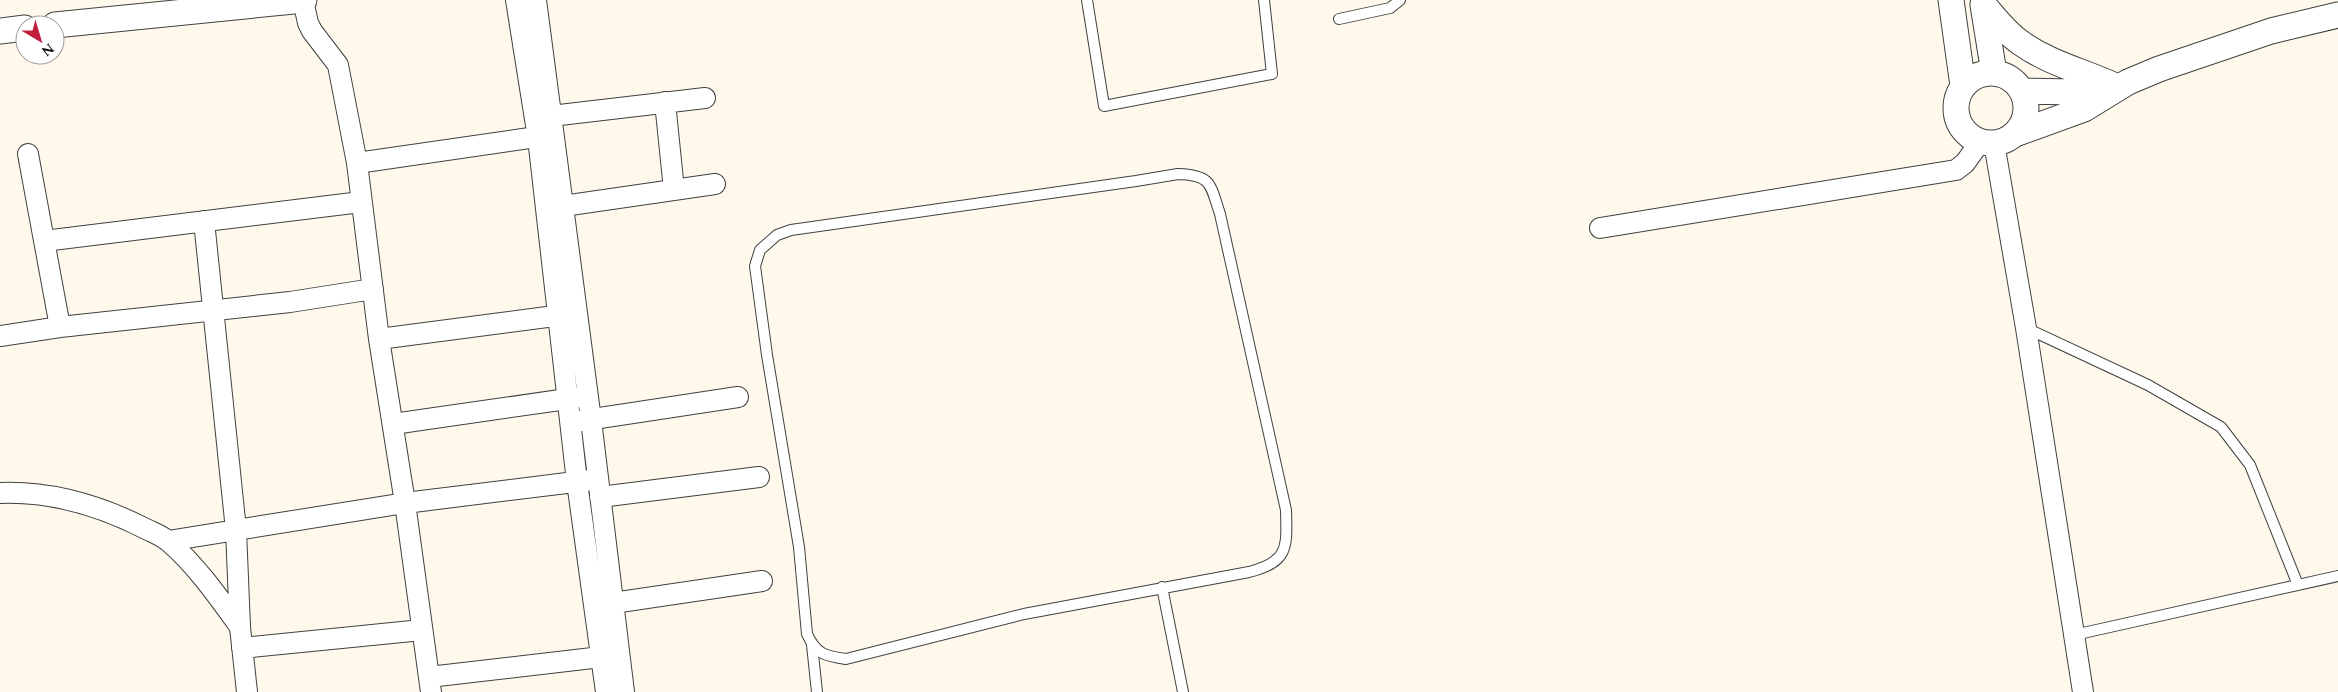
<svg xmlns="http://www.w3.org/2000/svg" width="2338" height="692" font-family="Spectral,serif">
<rect width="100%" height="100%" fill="#fff9ec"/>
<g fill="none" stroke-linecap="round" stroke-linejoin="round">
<g stroke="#404040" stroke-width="12">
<path id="service" d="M1087,0L1104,106L1272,74L1264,0
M1339,19L1390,8L1400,0
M1178,174C1212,175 1210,184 1220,214L1286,510C1287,547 1289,562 1249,572L1024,614L846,659C825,656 816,654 807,634L799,547L767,355L755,266L760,250L777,235L791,230L1136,181Z
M2026,328L2148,385L2221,427L2250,465L2298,585
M1162,587L1183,692
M2074,635L2338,576
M812,645L817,692"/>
</g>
<g stroke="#404040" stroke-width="22">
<path id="minor" d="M303,0L308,23L312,31L338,65L357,163L379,339L405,503L431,692
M516,0L538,138L577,482L606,692
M536,0L591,420L624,692
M665,102L674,190
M551,116L705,98
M1994,143L2026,328L2083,692
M28,154L60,327
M357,163L550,135
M563,206L715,184
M204,221L236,530L240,627L247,692
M1600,228L1956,170L1965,163L1980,142
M44,241L361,202
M0,336L60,327L290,302L373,289
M379,339L570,314
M580,421L738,397
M393,424L581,397
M0,493C51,491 101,506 146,529C154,533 163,536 169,542C196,565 219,598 240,627
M600,497L759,477
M168,541L405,503L591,480
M613,603L762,581
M242,648L422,630
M429,677L601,657L615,659"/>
</g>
<g stroke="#404040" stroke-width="27">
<path id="tertiary" d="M1951,0L1963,86
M1983,4C1995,18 2006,33 2021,43C2049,63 2082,71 2113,85
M1983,5L1994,73
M55,25L304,0
M0,31L25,28
M1956 108a35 35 0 1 1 70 0a35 35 0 1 1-70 0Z
M2022,91L2078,92L2111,85
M2015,134L2084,109L2128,82L2159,69L2271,31L2338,15"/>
</g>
<use href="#service" stroke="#fff" stroke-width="10"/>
<use href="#minor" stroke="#fff" stroke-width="20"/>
<use href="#tertiary" stroke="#fff" stroke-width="25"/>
</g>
<g transform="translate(40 40) rotate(142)"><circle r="24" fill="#ffffff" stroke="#9e9e9e"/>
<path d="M0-4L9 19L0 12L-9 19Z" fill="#c21f3d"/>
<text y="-8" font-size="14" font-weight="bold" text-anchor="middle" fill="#0d0d0d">N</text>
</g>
</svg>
